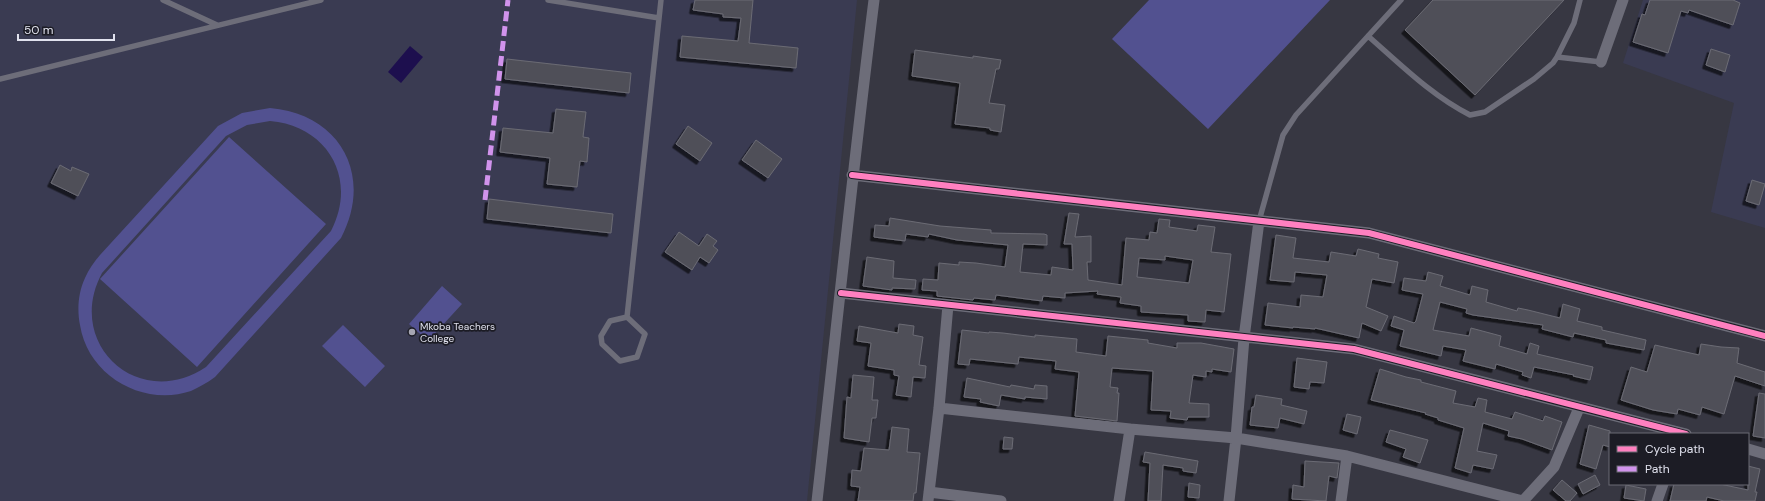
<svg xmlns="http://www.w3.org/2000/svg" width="1765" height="501" font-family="'DM Sans',sans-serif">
<defs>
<filter id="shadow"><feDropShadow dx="-3.5" dy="3.5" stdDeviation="0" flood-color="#0009"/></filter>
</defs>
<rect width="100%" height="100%" fill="#373742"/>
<path fill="#3a3b52" d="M0,0H857L807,501H0Z
M1643,0H1765V228L1711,212L1734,103L1623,63Z"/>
<path fill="#525190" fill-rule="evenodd" d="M1149,0H1330L1208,129L1112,39Z
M270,108C340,114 374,175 341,238L215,377C207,383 199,387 191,391C143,407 88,376 80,325C77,310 78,293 85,278C89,269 94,262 100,255L218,126L242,113ZM270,121C328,126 358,179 331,231L206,367C139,412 64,344 102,273L226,136L247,125Z
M229,137L326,224L197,367L100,279Z
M442,286L462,304L428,341L409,324Z
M343,325L385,366L365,387L322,346Z"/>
<path fill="#1d0f4e" d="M410,46L423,57L401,83L388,72Z"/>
<path fill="#505059" stroke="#6b6b74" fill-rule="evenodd" filter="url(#shadow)" d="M695,0H753L749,43L798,48L796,68L680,57L682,36L738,41L741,18L723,17V14L693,10Z
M1433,0H1564L1475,95L1405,30Z
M1650,0H1733L1740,3L1733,25L1689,10L1688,13L1681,11L1668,53L1633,42L1642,14L1645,15Z
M1711,49L1730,55L1725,72L1706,65Z
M915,50L973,58V56L1001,60L999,69H996L989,103L1005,105L1001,132L990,130V128L955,124L960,83L912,76Z
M507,59L631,73L629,93L505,79Z
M556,109L586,112L583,137L589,138L587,162L580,161L577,187L547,184L550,158L500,152L503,128L553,133Z
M688,126L712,143L700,161L676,144Z
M756,140L782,159L768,178L742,160Z
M60,165L71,171L72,167L89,174L78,196L51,183Z
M1752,180L1765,184L1759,205L1746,201Z
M489,199L613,214L611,233L487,219Z
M1069,213L1079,214L1075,237L1091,236V262H1087L1088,280L1122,285L1126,238L1149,240L1150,232L1157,233L1159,219L1170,220L1169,227L1197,231L1198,225L1215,227L1211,252L1231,254L1224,312L1206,310L1205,322L1188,321V315L1141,312V306L1120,303L1121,297L1097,294L1098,291L1065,293V298L1043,296L1042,301L996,295L995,300L974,298L973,300L937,296V291L922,290L923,279L938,280L939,263L959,265V262L976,263L1005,267L1008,245L957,240L929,234L928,237L906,234L905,241L874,237L875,225L889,226L890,218L940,226L991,230V233L1044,234L1047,235V245L1023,244L1020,272L1051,275L1052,267L1073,270L1072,244H1064ZM1165,256L1193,260L1189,283L1137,277L1139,258L1165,260Z
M679,232L699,246L707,234L717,241L713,246L718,250L709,263L700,257L692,270L665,252Z
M1276,235L1296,238L1293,258L1329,262L1331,252L1356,256L1358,249L1379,254L1378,258L1398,262L1394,283L1372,279L1367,303L1366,307L1388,316L1381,331L1362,323L1359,338L1315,328V329L1293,327V328L1265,325L1268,303L1300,307L1301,295L1323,297L1327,275L1295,272L1294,282L1270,280Z
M867,257L894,261L893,278L916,280L915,289L892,288V290L863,286Z
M1428,272L1443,276L1440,286L1470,295L1472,286L1488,290L1486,302L1517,311L1518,308L1528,310L1560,318L1563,304L1580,309L1577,321L1602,327V330L1646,340L1644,350L1606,343V340L1574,333L1573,337L1542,329L1543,325L1473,315L1466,313L1467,309L1440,302L1433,330L1469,336L1471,328L1501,336L1499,346L1527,354L1530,343L1539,346L1537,354L1593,367L1590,380L1573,376L1574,375L1534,367L1531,378L1522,375L1523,372L1496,364L1495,369L1463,361L1466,350L1443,346L1441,356L1400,346L1404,330L1391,326L1394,316L1414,323L1416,321L1423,294L1402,290L1404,278L1426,281Z
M899,324L914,326L913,335L923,337L919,365L926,366L925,378L913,377L911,397L896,395L899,376L894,375V370L868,366L871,343L857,341L859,326L898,333Z
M962,330L989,333V332L1003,333L1035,337V335L1077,339L1076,352L1106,356L1108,336L1148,340V343L1177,348V343H1201L1234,349L1231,372L1212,369V372L1206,371V377L1193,375L1189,403L1209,404V417H1188L1187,420L1170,418L1171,411L1151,410L1153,371L1112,368L1110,387L1118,388L1117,393H1119L1117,421L1075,416L1079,372L1055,369L1056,361L1019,357L1018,364L970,359L969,365L958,364Z
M1701,344L1721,347L1739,348L1737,363L1765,372V386L1735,376L1724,414L1702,407L1700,415L1678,409L1677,414L1653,410L1621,400L1631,367L1647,372L1655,345L1699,355Z
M1297,358L1327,362L1324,383L1310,382L1309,389L1294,387Z
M1380,369L1406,377L1421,380V382L1456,391L1453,403L1475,407L1478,398L1487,400L1485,412L1512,419L1515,412L1543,421L1545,416L1562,422L1552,450L1522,439L1508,436L1509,431L1483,423L1477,451L1497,455L1493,469L1473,465L1471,473L1455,468L1464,428L1438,420V418L1425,414L1426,413L1371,400Z
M853,375L874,377L872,400H878L876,418H872L869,442L844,438L847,397L851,398Z
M967,378L1010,387L1011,385L1034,389L1035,385L1047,386V399L1025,397V399L1001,395L999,406L980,402L981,399L964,397Z
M1759,393L1765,394V438L1753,436Z
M1256,395L1282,399L1281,405L1307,411L1304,424L1280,418L1278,428L1250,425L1252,407H1254Z
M1347,414L1361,417L1357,434L1343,430Z
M1589,425L1610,431V447L1603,445L1596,469L1580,464Z
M892,427L909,429L907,452L920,453L916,493H914L913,501H858L860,487L851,486L852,470L861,471L864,448L889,450Z
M1390,430L1428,440L1420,463L1403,457L1406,449L1386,442Z
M1004,437L1013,438L1012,449H1003Z
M1145,452L1198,461L1196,473L1183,471V468L1163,465L1161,501H1148L1150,463L1143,462Z
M1305,461L1339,463L1337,478L1329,476L1326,501L1292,499L1293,485L1304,487Z
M1748,466L1760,469L1755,492H1757L1755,501H1724L1707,497L1706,501H1670L1674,484H1720L1748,490Z
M1595,475L1600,485L1583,494L1578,484Z
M1562,480L1577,493L1570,501H1566L1553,490Z
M1189,483L1200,485L1199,498L1188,497Z
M1626,485L1646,489L1644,501L1624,498Z"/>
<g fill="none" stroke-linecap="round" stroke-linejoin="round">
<path stroke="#6d6d79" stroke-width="5.5" d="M163,0L217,25
M548,0L659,18
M1368,36C1400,64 1432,96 1470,115L1485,112L1534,79L1553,63L1557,57L1601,62
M1557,57L1574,23L1580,0
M0,79L321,0
M1259,221L1283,135L1296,115L1401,0
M627,317L661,0
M627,317L645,334L637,357L620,361L602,344L601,336L610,321Z"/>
<path stroke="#6d6d79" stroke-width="11" d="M1601,62L1623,0
M852,175L1369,233L1765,336
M841,293L1354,349L1686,434
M939,408L1130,429L1236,438L1347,456L1523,501L1554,467L1579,408
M1748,449L1765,454
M929,492L1001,501
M817,501C836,334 853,167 874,0
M928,501L939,408L948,305
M1119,501L1130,429
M1229,501L1236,438L1244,338L1259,221
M1341,501L1347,456
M1657,501L1663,484"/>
<path stroke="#d193ec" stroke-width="5" stroke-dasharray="10 5" stroke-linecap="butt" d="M485,200L508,0"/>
<g stroke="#1c1c25" stroke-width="8">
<path id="cycleway" d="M852,175L1369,233L1765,336
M841,293L1354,349L1686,434"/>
</g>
<use href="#cycleway" stroke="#ff80c0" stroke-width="6"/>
</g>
<circle fill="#a6a6b2" stroke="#1c1c25" stroke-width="1.5" cx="412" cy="332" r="4"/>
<g text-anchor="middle" stroke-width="3.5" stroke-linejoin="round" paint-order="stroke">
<g font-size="10" fill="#e1e2ee" stroke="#1c1c25" text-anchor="start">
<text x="420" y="330">Mkoba Teachers<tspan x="420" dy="12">College</tspan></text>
</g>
</g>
<rect x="1609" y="433" width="140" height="52" fill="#1c1c25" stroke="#6b6b75"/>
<rect x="1617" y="446" width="20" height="6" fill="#ff80c0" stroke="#6b6b75"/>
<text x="1645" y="453" font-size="12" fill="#e1e2ee">Cycle path</text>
<rect x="1617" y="466" width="20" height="6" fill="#d193ec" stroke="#6b6b75"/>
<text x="1645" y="473" font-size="12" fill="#e1e2ee">Path</text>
<path d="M18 34v6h96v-6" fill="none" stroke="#e1e2ee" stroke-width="2"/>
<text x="24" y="34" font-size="12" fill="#e1e2ee" stroke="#1c1c25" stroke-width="3" paint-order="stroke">50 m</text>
</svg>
